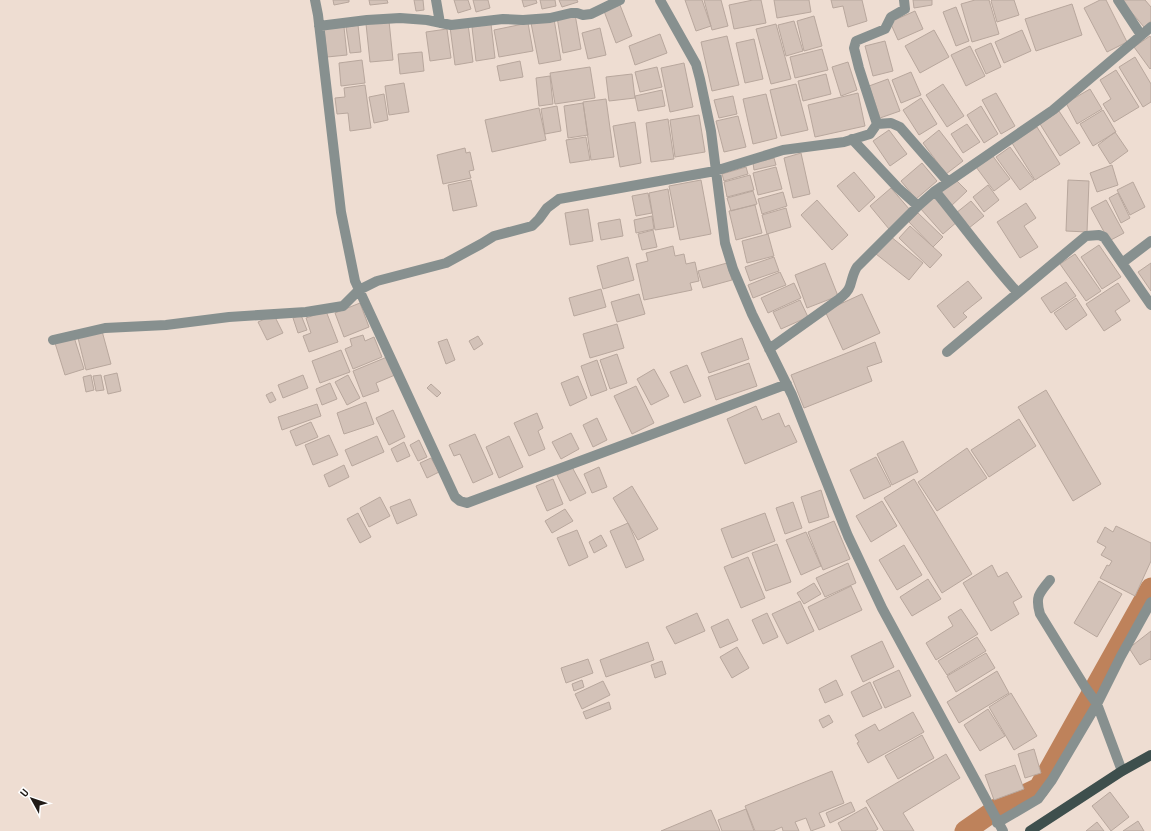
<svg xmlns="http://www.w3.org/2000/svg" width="1151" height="831" font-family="'Archivo Narrow',sans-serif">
<rect width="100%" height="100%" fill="#eeddd2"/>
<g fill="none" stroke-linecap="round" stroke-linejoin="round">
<path stroke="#be825b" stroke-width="21" d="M965,831L1001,806L1039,788L1151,588"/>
</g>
<path fill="#d3c2b8" stroke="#b8a79d" d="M333,0H349V2L334,5Z
M369,0H387L388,3L370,5Z
M414,0H423L424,10L416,11Z
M454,0H468L471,9L458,13Z
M473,0H488L490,8L476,12Z
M522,0H536L537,3L524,7Z
M540,0H555L556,6L542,9Z
M559,0H577L578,2L562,7Z
M685,0H702L711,26L696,31Z
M704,0H721L728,26L712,30Z
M753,0H761L766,23L734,29L729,5Z
M774,0H809L811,12L777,18Z
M831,0H862L867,21L848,27L843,6L833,8Z
M913,0H932V5L914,8Z
M975,0H989L999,34L972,42L961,4Z
M992,0H1014L1019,15L997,22L991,1Z
M1100,0H1106L1127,42L1107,52L1084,8Z
M1121,0H1145L1151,7V21L1144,27Z
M1072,4L1082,35L1036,51L1025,19Z
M620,5L632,36L616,43L604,11Z
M956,7L969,41L956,46L943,12Z
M915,11L923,29L898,40L890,22Z
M575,14L581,49L563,53L557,17Z
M814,16L822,46L804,51L797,21Z
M554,19L561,60L539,64L531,23Z
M389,21L393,60L370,62L366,24Z
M794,21L803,51L786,56L778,25Z
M528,23L533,51L499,57L494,30Z
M468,24L473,62L455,65L450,27Z
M491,24L495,58L476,61L472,27Z
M776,24L791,79L771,84L756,29Z
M358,25L361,52L350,53L346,27Z
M344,27L347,55L327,57L324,29Z
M600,28L606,55L588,59L582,33Z
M447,29L451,58L430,61L426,32Z
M934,30L949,57L920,73L905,46Z
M1022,30L1031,51L1004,63L995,42Z
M660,34L667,53L635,65L629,46Z
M727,36L739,85L712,91L701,42Z
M1150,36L1151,38V68L1150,69L1134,47Z
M754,39L763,79L745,83L736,43Z
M885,41L893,71L873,76L865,46Z
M991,43L1001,67L986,74L975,50Z
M970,46L985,76L966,86L951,55Z
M822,49L828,70L795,78L790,57Z
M422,52L424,71L400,74L398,54Z
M1135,57L1151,84V102L1143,107L1119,67Z
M362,60L365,83L341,86L339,63Z
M520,61L523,77L500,81L497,66Z
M848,62L857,90L841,96L832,67Z
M684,63L693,107L670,112L661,68Z
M590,67L595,98L555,104L550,73Z
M657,67L662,87L640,92L635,72Z
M1116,70L1139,107L1114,122L1103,104L1111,99L1100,80Z
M911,72L921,95L901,103L892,80Z
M632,74L635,98L609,101L606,77Z
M826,74L831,94L803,101L798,81Z
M550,76L553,104L539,106L536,78Z
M888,79L900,111L880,118L869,86Z
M404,83L409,112L389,115L385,86Z
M796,84L808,130L781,136L770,90Z
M943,84L964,116L947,127L926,95Z
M365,85L371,128L350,131L348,113L337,114L335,98L345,97L344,88Z
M1090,89L1102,109L1077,124L1066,103Z
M662,90L665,106L638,111L635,96Z
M858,93L865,126L815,137L808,105Z
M996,93L1015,126L1001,134L982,100Z
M384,94L388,120L374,123L369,97Z
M766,94L777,138L753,144L743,99Z
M733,96L737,114L719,118L714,100Z
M921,98L937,124L919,135L903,110Z
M606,99L614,157L591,160L583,102Z
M583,103L588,135L568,138L564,106Z
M557,106L561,131L545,134L541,109Z
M981,106L998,134L984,143L967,115Z
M539,108L546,140L492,152L485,120Z
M1103,110L1116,132L1093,146L1080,124Z
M1059,111L1080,143L1060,156L1040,124Z
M699,115L705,152L675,157L670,120Z
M738,116L746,147L724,152L716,121Z
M668,119L674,159L651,162L646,123Z
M635,122L641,163L620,167L613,126Z
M967,124L980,142L963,153L951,134Z
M1037,127L1060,164L1035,180L1012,143Z
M889,130L907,154L890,166L873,141Z
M939,130L963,161L946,174L923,143Z
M1115,132L1128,151L1110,164L1098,145Z
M586,137L590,160L570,163L566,140Z
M1010,147L1034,180L1020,190L996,157Z
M465,148L466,153L470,152L474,170L469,171L471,178L443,184L437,155Z
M801,153L810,194L793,198L784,158Z
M992,155L1010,179L994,191L976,167Z
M774,158L776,165L754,170L753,163Z
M922,163L937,181L916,199L901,181Z
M1112,165L1118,185L1097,192L1090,173Z
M746,167L748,174L724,181L722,174Z
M776,167L782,189L758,195L753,173Z
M854,172L875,197L859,212L837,186Z
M750,175L754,190L727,197L724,182Z
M955,179L967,191L950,207L939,194Z
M471,180L477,206L453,211L448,185Z
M701,180L711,234L680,240L669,186Z
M1068,180L1089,181L1087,232L1066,231Z
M1133,182L1145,207L1130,215L1117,190Z
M988,185L999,200L984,212L973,197Z
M891,188L910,210L889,229L870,206Z
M668,189L674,227L655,230L649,193Z
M753,191L757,204L731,211L727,198Z
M783,192L787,206L762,214L758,199Z
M648,193L652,213L636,216L632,196Z
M1118,193L1130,218L1121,223L1109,198Z
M935,196L958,221L943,234L920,208Z
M817,200L848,235L832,250L801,215Z
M1106,200L1124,233L1109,241L1091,208Z
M971,201L984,216L969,228L956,213Z
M1026,203L1036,218L1024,226L1038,247L1020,258L997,222Z
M755,205L762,233L736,240L729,211Z
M786,208L791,227L767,234L762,215Z
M588,209L593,241L570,245L565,213Z
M918,213L943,237L933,247L909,222Z
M652,216L654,229L636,233L634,220Z
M620,219L623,236L601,240L598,223Z
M910,226L942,255L930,268L899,238Z
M653,230L657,247L642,250L638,234Z
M768,234L774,256L747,263L742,241Z
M890,236L923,263L909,280L876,254Z
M1099,245L1121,277L1102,289L1081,257Z
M673,246L675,256L684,254L686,264L695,262L699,281L690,283L692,290L644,300L636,264L648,261L646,253Z
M1075,254L1101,291L1086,301L1060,264Z
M628,257L634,280L603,289L597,266Z
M774,257L779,271L750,281L745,267Z
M727,263L732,280L703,288L698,271Z
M825,263L838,296L807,308L795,275Z
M1151,263V291L1138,272Z
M780,272L786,285L753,298L748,285Z
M968,281L982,298L963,313L967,317L954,328L937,306Z
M1066,282L1076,296L1051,313L1041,298Z
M794,283L801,298L768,313L761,298Z
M1118,283L1130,301L1115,311L1121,320L1104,331L1086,304Z
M601,289L606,307L574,316L569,298Z
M639,294L645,314L617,322L611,302Z
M862,294L880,333L843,350L825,311Z
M1076,298L1087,315L1066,330L1054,313Z
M800,300L808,317L781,329L773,312Z
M360,303L369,327L344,337L335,313Z
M326,311L338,342L309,352L303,336L311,333L306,318Z
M274,315L283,333L267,340L258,322Z
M301,315L307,330L298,333L293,318Z
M617,324L624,348L590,358L583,334Z
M102,331L111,364L86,370L78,338Z
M363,335L365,341L374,337L382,357L353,369L345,349L352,346L350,339Z
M478,336L483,344L474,350L469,341Z
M74,337L84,369L65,375L55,343Z
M742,338L749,359L709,373L701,353Z
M447,339L455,360L446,364L438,342Z
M875,342L882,362L867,367L872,381L804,408L791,375Z
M341,350L350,372L320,383L312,361Z
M617,354L627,383L610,389L600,360Z
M387,357L395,375L376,383L379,391L363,397L353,371Z
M597,360L607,390L591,396L581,366Z
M749,363L757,386L716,400L708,377Z
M687,365L701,396L684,403L670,372Z
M654,369L669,396L651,405L637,379Z
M117,373L121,391L108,394L104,376Z
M91,375L94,390L86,392L83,377Z
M101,375L104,390L96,391L93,376Z
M303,375L308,388L283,398L278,385Z
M348,375L360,398L347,405L335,382Z
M578,376L587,398L570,406L561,383Z
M330,383L337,399L322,405L316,389Z
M431,384L441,393L437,397L427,388Z
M636,386L654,423L632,434L614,396Z
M1046,390L1101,484L1073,501L1018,407Z
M272,392L276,400L270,403L266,395Z
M366,402L374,424L344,434L337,413Z
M317,404L321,416L282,430L278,417Z
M756,406L762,420L779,413L785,427L789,425L797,442L745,464L727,419Z
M393,410L405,437L389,445L376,418Z
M537,413L543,428L538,431L545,449L529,456L514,423Z
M597,418L607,440L593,447L583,425Z
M1019,419L1036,446L989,477L971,450Z
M311,422L318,437L296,446L290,431Z
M571,433L579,449L561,459L552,442Z
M475,434L493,474L473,483L460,454L454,456L449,445Z
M329,435L338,455L313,465L305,445Z
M377,436L384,452L352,466L345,450Z
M509,436L523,467L499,478L486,447Z
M419,440L427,457L418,461L410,445Z
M903,441L918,472L892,485L877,454Z
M404,442L410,456L397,462L391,449Z
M967,448L987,478L937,511L918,482Z
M876,457L891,486L864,499L850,470Z
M431,458L439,472L427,478L420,463Z
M344,465L349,477L329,487L324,475Z
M572,467L586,493L570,501L557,475Z
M599,467L607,487L592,493L584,474Z
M553,479L563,504L547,511L536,486Z
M914,479L972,574L942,593L884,498Z
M632,486L658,529L638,540L613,498Z
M821,490L829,517L809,523L801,497Z
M380,497L390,516L369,527L360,508Z
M410,499L417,515L397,524L390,507Z
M882,501L897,526L871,542L856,516Z
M793,502L802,528L785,534L776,508Z
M565,509L573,521L552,533L545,521Z
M358,513L371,537L360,543L347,519Z
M765,513L775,541L732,558L721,529Z
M834,521L850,559L823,570L808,532Z
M628,523L644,560L626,568L610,531Z
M1116,526L1151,543V561L1135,596L1100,578L1107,565L1109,566L1112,561L1101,555L1106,547L1097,542L1105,527L1113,532Z
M577,530L588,557L569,566L557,538Z
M806,532L821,566L801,575L786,540Z
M601,535L607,546L594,553L589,542Z
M777,544L791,582L766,591L752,553Z
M904,545L922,575L897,590L879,560Z
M748,557L765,598L741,608L724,567Z
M848,563L856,583L825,597L816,578Z
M992,565L998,577L1007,572L1022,597L1013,602L1019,614L991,631L963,583Z
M928,579L941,599L912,616L900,597Z
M1099,581L1122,594L1097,637L1074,623Z
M814,583L821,594L804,604L797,593Z
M851,586L862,610L819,630L808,607Z
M800,601L814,631L787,644L772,614Z
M961,609L978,634L936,660L926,643L953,626L948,617Z
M697,613L705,631L675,644L666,627Z
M767,613L778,637L763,644L752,620Z
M728,619L738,640L720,648L711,627Z
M1151,631V660L1150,659L1140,665L1129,648Z
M977,637L986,651L947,675L938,661Z
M882,641L894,667L863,682L851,656Z
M648,642L654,660L606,677L600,660Z
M737,647L749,668L732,678L720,657Z
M986,653L995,668L956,692L947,676Z
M588,659L593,673L566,683L561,668Z
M662,661L666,674L655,678L651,665Z
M899,670L911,696L885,708L873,682Z
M997,671L1009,693L959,723L947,702Z
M582,680L584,687L574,691L572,684Z
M836,680L843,695L825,703L819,689Z
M603,681L610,695L582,709L575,694Z
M870,682L882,708L863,717L851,692Z
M1011,693L1037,736L1014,750L989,707Z
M609,702L611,709L586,719L583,712Z
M988,709L1005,736L980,751L964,725Z
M913,712L924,732L868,763L857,743L859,742L855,735L875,724L879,731Z
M829,715L833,722L823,728L819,720Z
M922,735L934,758L898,779L885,756Z
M1034,749L1041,773L1025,778L1018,754Z
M946,754L960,778L903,813L914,831H884L866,801Z
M1015,765L1024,789L994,800L985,775Z
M832,771L844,803L819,813L825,826L811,831L806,818L795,822L799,831H783L782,827L773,831H755L745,806Z
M1110,792L1129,817L1111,831L1092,806Z
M851,802L855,811L830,823L826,813Z
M866,807L878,829L875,831H842L838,823Z
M746,809L754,831H722L718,820Z
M711,810L720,831H661Z
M1138,821L1144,831H1123Z
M1097,822L1104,831H1086Z"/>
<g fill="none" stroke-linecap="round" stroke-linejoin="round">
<path stroke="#87908f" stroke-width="10" d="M315,0L318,15L341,212L355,281L455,497L460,501L467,503L787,384
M436,0L440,23
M660,0L696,64L700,79L711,131L725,243L733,269L752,314L792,395L848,536L882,608L1003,831
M1118,0L1141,35
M319,26L367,20L400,18L427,20L451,25L503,19L523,20L550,18L571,13H577L583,15L591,14L620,0
M877,124L891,123L900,127L948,182
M852,139L898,188L918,206
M935,191C963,225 988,260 1017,292
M1122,263L1151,241
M53,340L105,328L166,325L229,317L306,312L343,306L359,290L377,281L446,263L481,244L494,236L532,226L539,219L547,208L559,199L715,171L783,150L844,142L870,134L877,124L859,68L854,48L856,41L885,29L891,17L905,9L904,0
M769,349L839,299C844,295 848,292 850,286C852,280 853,273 857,267L918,206L935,191L1053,110L1151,27
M947,352L1086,236L1099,235L1104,237L1151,305
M1050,580C1039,593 1035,597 1040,614L1085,687L1097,704L1122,771
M997,823L1038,799L1052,780L1097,704L1121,656L1151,602"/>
<path stroke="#3e4f4d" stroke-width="10" d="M1030,831L1122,771L1151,755"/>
</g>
<g transform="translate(32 799) rotate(310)" stroke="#ffffff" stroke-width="3" paint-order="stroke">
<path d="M0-3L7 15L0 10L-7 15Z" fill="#211b17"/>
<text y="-6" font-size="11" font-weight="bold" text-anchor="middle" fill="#211b17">U</text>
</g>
</svg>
